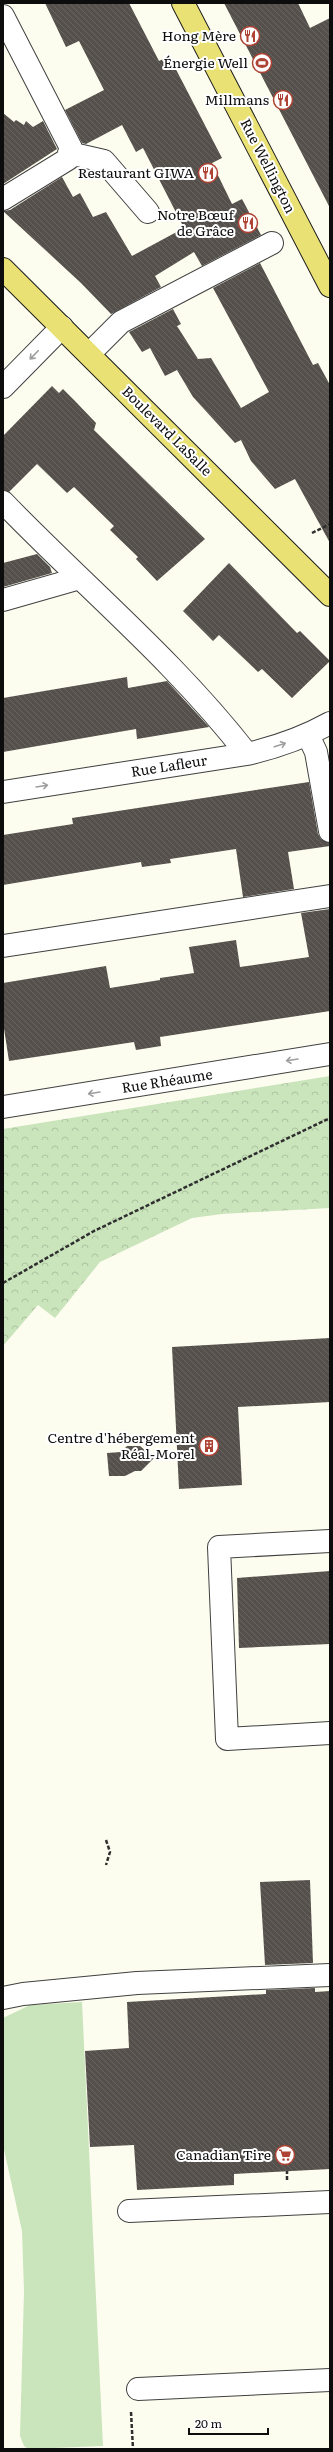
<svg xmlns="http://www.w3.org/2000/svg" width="333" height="2452" font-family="Literata,serif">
<defs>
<pattern id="park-crowns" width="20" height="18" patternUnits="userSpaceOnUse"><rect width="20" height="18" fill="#cae4bc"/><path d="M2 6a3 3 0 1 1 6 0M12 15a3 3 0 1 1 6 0" fill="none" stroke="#acc2a0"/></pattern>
<pattern id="building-back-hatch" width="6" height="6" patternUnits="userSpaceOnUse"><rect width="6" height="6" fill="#55504b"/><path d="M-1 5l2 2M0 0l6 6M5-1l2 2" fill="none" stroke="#686460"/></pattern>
</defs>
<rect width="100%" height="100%" fill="#fdfdef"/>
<path fill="#cae4bc" d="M82,2002L103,2446L28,2449L24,2446L20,2436L24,2291L22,2231L3,2145V2018L30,2005Z"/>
<path fill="url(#park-crowns)" d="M330,1076V1208L222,1214L192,1218L100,1262L55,1318L38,1305L3,1346V1129Z"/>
<path fill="url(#building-back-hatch)" d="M45,3H129L159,61L169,56L222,158L212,163L232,204L242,199L261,235L202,266L194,252L155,276L161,287L111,314L81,283L3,211L10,210L62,177L73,197L80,193L93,217L106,212L132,256L184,228L143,148L136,152L122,125L86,144L82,143L65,110L104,90L79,41L66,47Z
M224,3H298L310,28L330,18V208Z
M3,113L14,122L16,120L24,125L26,121L33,127L43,121L57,149L3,184Z
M260,263L313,365L318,363L330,385V543L295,479L275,489L251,461L241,440L235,443L193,397L177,370L165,376L150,348L142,352L129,332L173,309L181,324L177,326L198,359L211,358L241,408L269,392L213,288Z
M52,386L59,393L63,389L74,400L96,423L94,430L205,539L157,581L136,559L138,557L110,530L114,526L74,487L67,493L37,464L9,492L3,490V436Z
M37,554L50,567L52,573L3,587V563Z
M229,563L297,633L300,631L330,661L292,698L262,669L258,672L219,635L213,641L183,611Z
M127,677L128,688L167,681L209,727L137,739L136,729L3,752V698Z
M309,782L318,834L321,839L330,843V846L288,852L294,889L243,897L236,849L170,859L171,863L142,867L141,862L3,885V835L73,824L72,818Z
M330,909V1011L160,1037L161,1046L136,1050L134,1042L9,1061L3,1022V983L106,966L110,988L160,980V978L194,973L189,947L236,940L240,967L309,957L301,913Z
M330,1338V1402L238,1407L242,1485L179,1489L172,1347Z
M127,1446H140L154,1458L141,1471H135L125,1476H109L107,1453L121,1452Z
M330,1571V1644L239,1648L237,1578Z
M310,1880L313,1963L265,1965L260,1882Z
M315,1988V1992L330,1991V2169L234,2174V2185L137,2190L134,2145L90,2147L85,2051L129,2048L127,2002L266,1994V1990Z"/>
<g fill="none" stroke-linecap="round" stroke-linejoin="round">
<g stroke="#404040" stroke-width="24">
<path id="minor" d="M3,16L71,148L68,159L3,199
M69,153L104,161L148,212
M89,354L121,322L272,243
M3,387L62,327
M3,502C84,586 175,661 247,754
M3,600L80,578
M308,735L316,752L330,831
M3,792L247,754C277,747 303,738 330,723
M3,946L330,896
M3,1107L330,1054
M330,1541L219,1547L227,1739L330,1733
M3,1998L23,1994L137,1983L330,1975
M129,2211L330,2202
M138,2389L330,2380"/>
</g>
<g stroke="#1e1e1e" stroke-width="24">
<path id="major" d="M183,3L330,286
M3,269L330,595"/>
</g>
<path stroke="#2f2f2f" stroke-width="2.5" stroke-dasharray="4 2" stroke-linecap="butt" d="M312,533L330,524
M3,1283L94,1231L330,1118
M106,1840L110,1852L106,1865
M287,2180V2171
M131,2412L133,2449"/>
<use href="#minor" stroke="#fff" stroke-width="22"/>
<use href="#major" stroke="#e9e173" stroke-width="22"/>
</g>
<defs><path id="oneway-shaft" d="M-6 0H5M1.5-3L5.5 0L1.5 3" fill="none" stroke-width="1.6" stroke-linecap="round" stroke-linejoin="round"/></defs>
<g stroke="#9e9e9e">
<use href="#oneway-shaft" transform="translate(34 355) rotate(134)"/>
<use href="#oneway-shaft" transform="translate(280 745) rotate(-18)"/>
<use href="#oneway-shaft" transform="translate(42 786) rotate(-9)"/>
<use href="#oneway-shaft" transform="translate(292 1060) rotate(171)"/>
<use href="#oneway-shaft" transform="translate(94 1093) rotate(171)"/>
</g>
<defs>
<g id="restaurant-ring" transform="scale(1)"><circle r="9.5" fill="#fff" stroke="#ae4334" stroke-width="1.5"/><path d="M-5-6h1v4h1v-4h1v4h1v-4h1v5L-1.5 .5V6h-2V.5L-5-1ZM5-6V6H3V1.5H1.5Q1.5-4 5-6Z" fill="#ae4334"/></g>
<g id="stadium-ring" transform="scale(1)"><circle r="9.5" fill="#fff" stroke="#ae4334" stroke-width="1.5"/><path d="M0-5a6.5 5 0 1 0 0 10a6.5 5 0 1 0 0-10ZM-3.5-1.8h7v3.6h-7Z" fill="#ae4334"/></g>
<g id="building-ring" transform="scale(1)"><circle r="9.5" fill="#fff" stroke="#ae4334" stroke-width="1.5"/><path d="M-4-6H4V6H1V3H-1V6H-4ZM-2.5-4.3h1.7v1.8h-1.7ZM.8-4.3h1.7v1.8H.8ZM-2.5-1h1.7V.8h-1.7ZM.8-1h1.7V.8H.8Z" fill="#ae4334"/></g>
<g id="supermarket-ring" transform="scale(1)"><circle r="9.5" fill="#fff" stroke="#ae4334" stroke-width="1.5"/><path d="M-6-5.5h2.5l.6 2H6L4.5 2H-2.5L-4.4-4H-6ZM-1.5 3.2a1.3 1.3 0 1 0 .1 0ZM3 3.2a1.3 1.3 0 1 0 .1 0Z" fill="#ae4334"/></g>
</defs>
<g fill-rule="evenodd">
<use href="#restaurant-ring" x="250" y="36"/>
<use href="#stadium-ring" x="262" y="63"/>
<use href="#restaurant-ring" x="283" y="100"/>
<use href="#restaurant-ring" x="208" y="173"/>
<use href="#restaurant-ring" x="248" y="223"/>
<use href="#building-ring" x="209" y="1446"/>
<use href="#supermarket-ring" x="285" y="2155"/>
</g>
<g text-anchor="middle" stroke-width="4" stroke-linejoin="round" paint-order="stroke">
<g font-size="14" fill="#0d0d0d" stroke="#fff" text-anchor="end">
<text x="236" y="41">Hong Mère</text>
<text x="248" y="68">Énergie Well</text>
<text x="269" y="105">Millmans</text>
<text x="194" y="178">Restaurant GIWA</text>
<text x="234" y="220">Notre Bœuf<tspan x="234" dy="16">de Grâce</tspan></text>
<text x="195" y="1443">Centre d'hébergement<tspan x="195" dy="16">Réal-Morel</tspan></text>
<text x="271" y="2160">Canadian Tire</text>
</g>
<g font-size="14" fill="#0d0d0d" stroke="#fff">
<text transform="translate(268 166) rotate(63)" y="5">Rue Wellington</text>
<text transform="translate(167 431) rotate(45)" y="5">Boulevard LaSalle</text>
<text transform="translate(169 766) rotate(-9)" y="5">Rue Lafleur</text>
<text transform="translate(167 1081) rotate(-9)" y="5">Rue Rhéaume</text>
</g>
</g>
<rect width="333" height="2452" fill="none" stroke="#0d0d0d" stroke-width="8"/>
<path d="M189 2428v6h79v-6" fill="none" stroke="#0d0d0d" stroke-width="2"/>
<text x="195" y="2428" font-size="12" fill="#0d0d0d" stroke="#ffffff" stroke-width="3" paint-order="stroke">20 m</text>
</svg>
